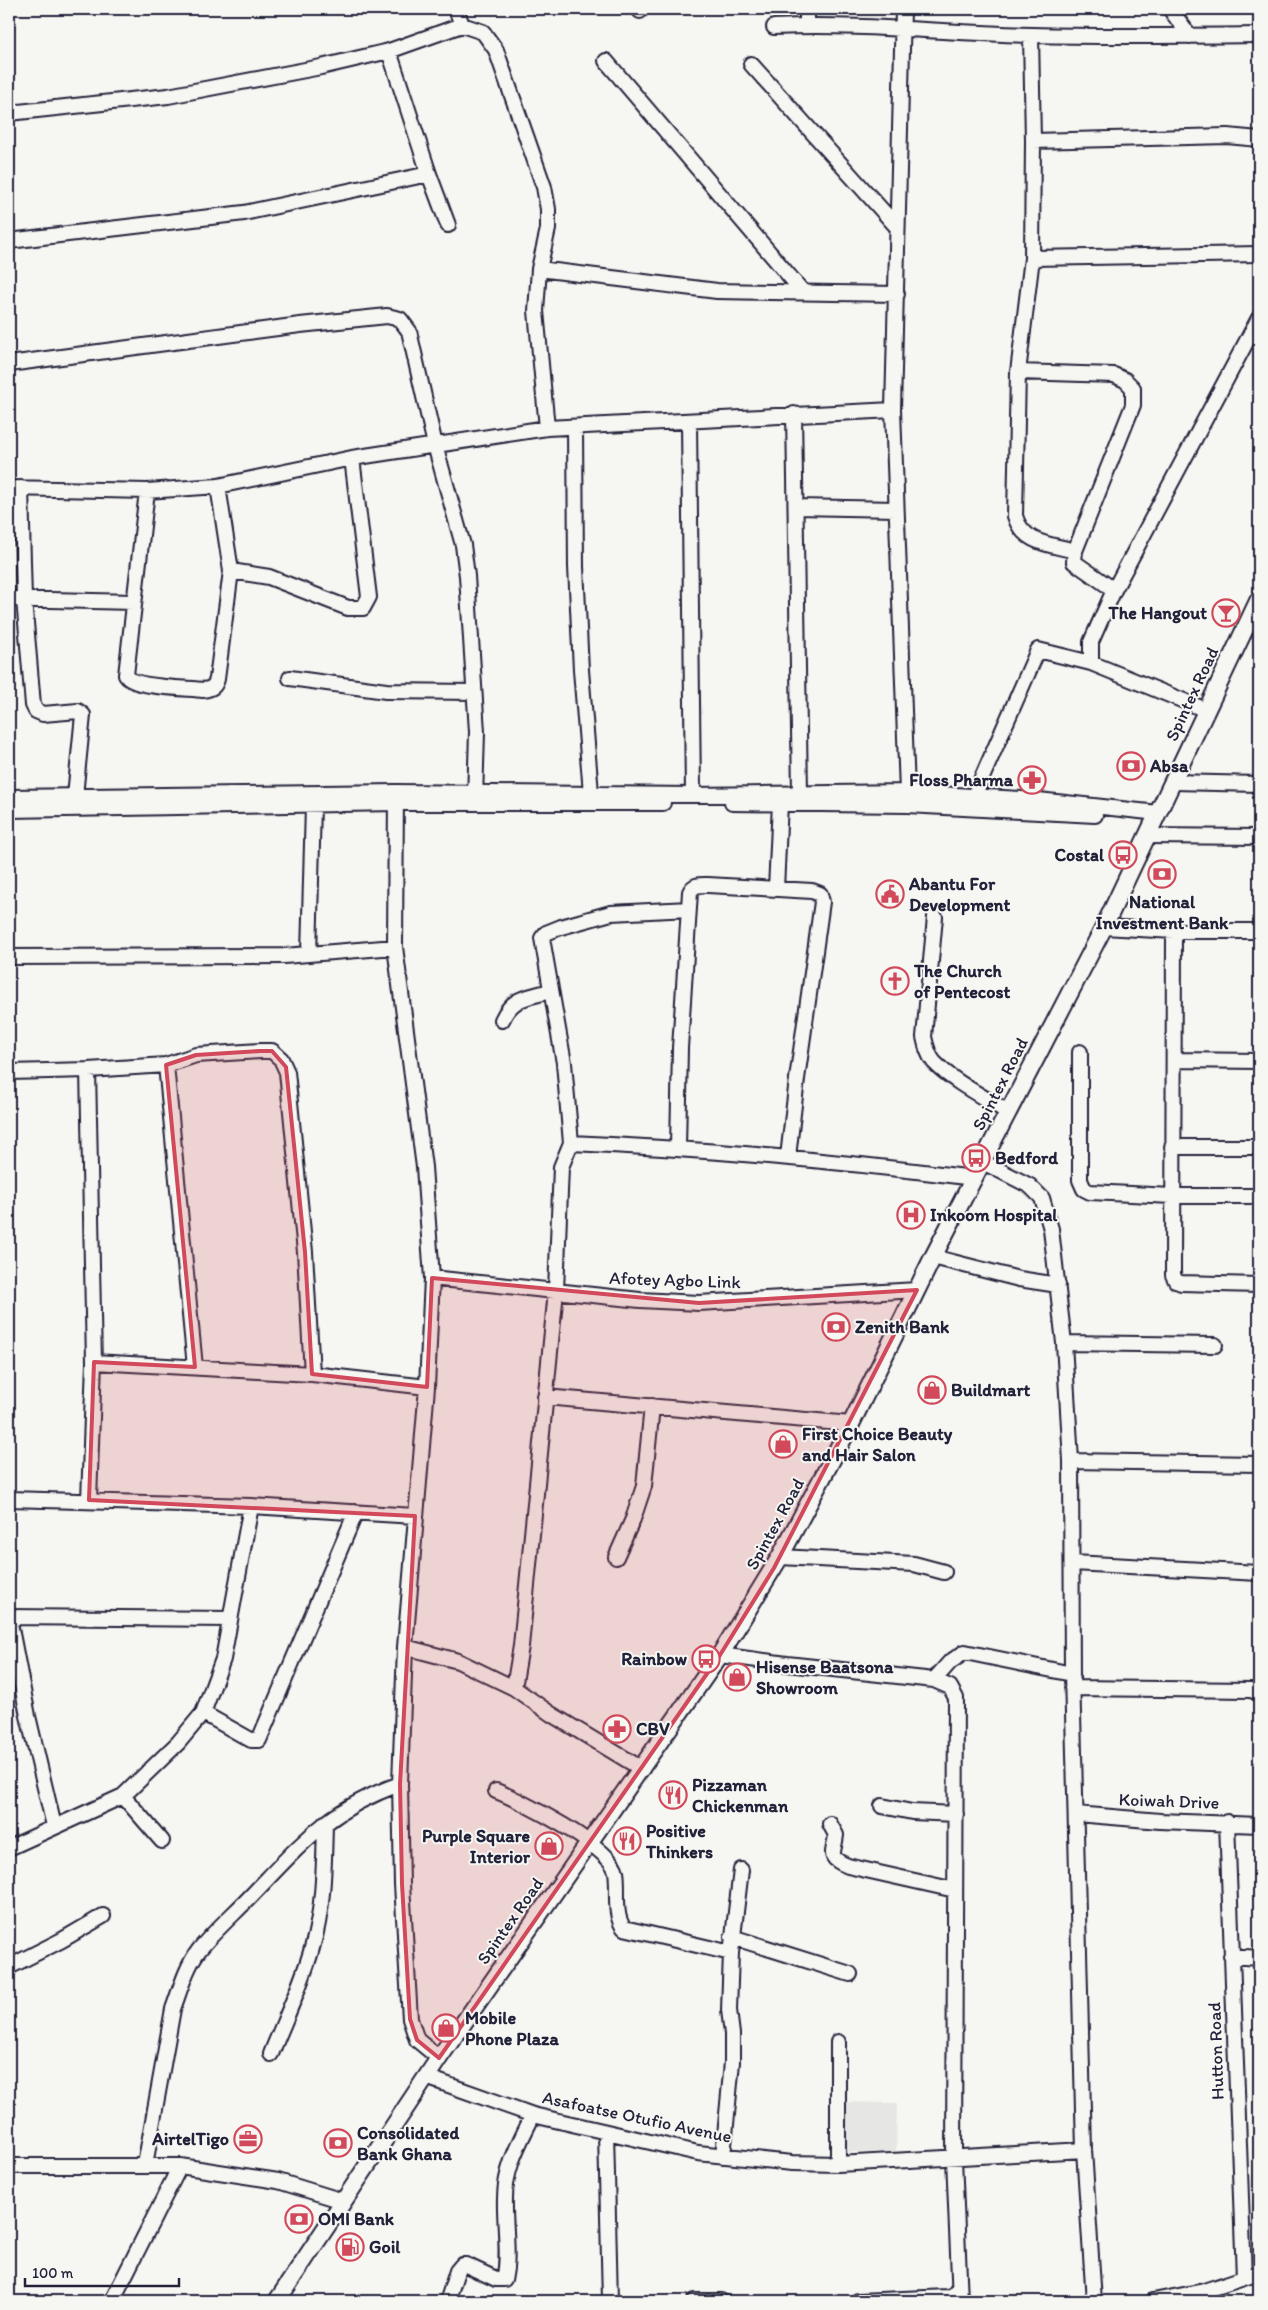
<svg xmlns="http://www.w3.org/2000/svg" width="1268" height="2310" font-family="Itim,sans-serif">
<rect width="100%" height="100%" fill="#f6f6f2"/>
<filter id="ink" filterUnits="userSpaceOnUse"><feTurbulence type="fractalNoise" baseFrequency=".02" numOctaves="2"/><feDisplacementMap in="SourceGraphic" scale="10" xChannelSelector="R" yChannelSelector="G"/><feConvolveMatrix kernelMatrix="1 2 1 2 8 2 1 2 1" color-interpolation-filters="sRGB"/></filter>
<g filter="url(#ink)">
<path fill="#e6e6e4" d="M840,2102L897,2103L896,2153L840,2152Z"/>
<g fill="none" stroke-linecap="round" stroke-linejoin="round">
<g stroke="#22223b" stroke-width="18">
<path id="minor" d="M456,9L462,25
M807,9V25
M903,9L893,410L907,792
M1170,9L1190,36
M640,11V9
M774,27C860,23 946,33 1032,35C1107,37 1183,36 1259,35
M1031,35L1033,141L1032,258L1018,372L1015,516C1023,544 1050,544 1075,551
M389,51L429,174L448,225
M606,61L803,292
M751,64L897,227
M9,113L168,96L321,67L389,51L462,25L483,32L496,50L544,187L548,209V229L539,269L536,311L547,428
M1033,141L1227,136L1259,139
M9,241L244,213L429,174
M1032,258L1259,254
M539,269L717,291L897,294
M9,364L300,325L387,316L400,319L409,331L435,445L463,545L467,576L477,732L475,800
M1018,372L1114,375L1125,380L1133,388V405L1075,551L1074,562L1114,590
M794,414L800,793
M689,421L693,795
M575,427L576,567L581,670L591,793
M9,488L147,491L218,486L352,458L547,428L893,410
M21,488L24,599L33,705L36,711L43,714L78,711L83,715L75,796
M147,491L126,675C132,688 187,688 203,690C211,689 215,687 217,679L231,571L218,486
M797,507L896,509
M231,571L269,577L348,608H363L369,597L352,458
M9,599L134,602
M290,678L386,691L474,692
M1206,710L1091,663V642L1114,590L1259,318
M1173,782L1259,784
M396,792L395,947L424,1167L432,1278L427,1387L405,1647L400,1784L402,1884L410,2019L417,2040L439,2058
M974,796L1038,650L1091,663
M9,797L396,792L693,795L907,792L1038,800L1158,813
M732,803L907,805L1095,815
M9,810L396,803H663
M1148,836L1259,837
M776,889L780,803
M935,917L924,1037C926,1046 928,1055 934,1062C952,1081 985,1098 1008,1112
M1104,927L1174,931H1259
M1174,931L1173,1275L1176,1281L1181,1283L1259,1285
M309,954L313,806
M9,957L284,956L395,947
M502,1020C513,996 527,998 550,991
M1080,1052V1180L1084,1189L1090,1192L1172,1196H1259
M1175,1060L1259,1061
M166,1065L195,1367
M88,1070L94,1362L89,1500
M9,1072L88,1070L166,1065L196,1055L260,1051H272L281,1059L287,1072L305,1252L312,1374
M571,1143C706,1149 840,1161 974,1178
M1172,1147H1259
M678,1148L680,1048L690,892C694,884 700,885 708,885L812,891L820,894L822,902L797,1079L788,1157
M983,1162L1030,1186L1042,1198L1051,1229L1064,1343L1071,1461L1072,1674L1084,2150L1094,2301
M933,1257L1019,1279L1058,1285
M432,1278L640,1300L699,1303L917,1290
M1064,1343L1215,1345
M94,1362L312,1374L427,1387
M545,1397L851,1424
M1071,1461L1259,1464
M9,1499L251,1506L415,1516
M616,1557L633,1519L644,1486L652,1406
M780,1557L914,1564L944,1572
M1073,1563L1259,1573
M9,1617L230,1619
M9,1618L28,1716L54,1826
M405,1647L458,1661L514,1688L551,1714L642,1769
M720,1655L787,1664L934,1680L950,1687L956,1698L954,2158L960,2301
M934,1680L950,1662L965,1652L1072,1674
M514,1688L521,1646L556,1291L561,1167L571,1143L564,1063L542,938L546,933L561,927L611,913L689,909
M1072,1688L1251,1690L1259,1693
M203,1713L251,1740H259L356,1512
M496,1791C520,1800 612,1847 616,1872C619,1888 613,1915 624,1928L731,1953
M123,1796L162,1841
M882,1806L912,1812L956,1814
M1076,1814L1160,1821L1259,1825
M1227,1822L1244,2278
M830,1824L836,1835C834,1854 826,1857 848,1866L955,1890
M9,1848L123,1796L178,1743L203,1713L223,1659L251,1506
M732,1937L850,1974
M1231,1956L1259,1958
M9,1967L62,1940L103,1916
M271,2054C285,2019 302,1984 312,1948C324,1908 324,1864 325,1823
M426,2077L533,2115L698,2153L792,2163L838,2164L1084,2150
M606,2132L610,2301
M723,2156L732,2062V2034L729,2010L731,1953L741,1870
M838,2164V2042
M145,2165L173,2009C180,1990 186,1967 199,1950C215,1930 235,1913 252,1895C302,1843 329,1809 400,1784
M9,2166H180L278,2181L343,2201
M449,2296L457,2271L462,2265H466L496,2279H504C510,2258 504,2221 505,2198C505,2167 520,2142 533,2115
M112,2301L180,2166
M694,2301H721
M858,2301L948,2297L955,2294L959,2287
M1153,2301L1204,2291L1259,2273"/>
</g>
<g stroke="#22223b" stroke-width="20">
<path id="major" d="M277,2301L439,2058L720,1655L780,1557L851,1424L933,1257L1104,927L1259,599"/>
</g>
<use href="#minor" stroke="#f6f6f2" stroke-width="14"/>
<use href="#major" stroke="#f6f6f2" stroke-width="16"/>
</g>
</g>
<path fill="#d1495b" fill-opacity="0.2" stroke="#d1495b" stroke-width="4" stroke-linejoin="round" d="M260,1051H272L286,1067L305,1252L312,1374L427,1387L432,1278L699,1303L917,1290L774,1568L720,1655L439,2058L417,2040L410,2019L402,1884L400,1784L415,1516L89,1500L94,1362L195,1367L166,1065L196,1055Z"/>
<defs>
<g id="bar-ring" transform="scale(1.4375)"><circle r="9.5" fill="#f6f6f2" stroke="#d1495b" stroke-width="1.5"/><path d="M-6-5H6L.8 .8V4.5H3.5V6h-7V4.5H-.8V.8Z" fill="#d1495b"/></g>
<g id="bank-ring" transform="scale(1.4375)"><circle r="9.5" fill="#f6f6f2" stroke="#d1495b" stroke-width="1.5"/><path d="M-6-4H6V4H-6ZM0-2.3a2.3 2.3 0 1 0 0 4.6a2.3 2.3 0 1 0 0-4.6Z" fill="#d1495b"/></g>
<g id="pharmacy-ring" transform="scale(1.4375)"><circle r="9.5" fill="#f6f6f2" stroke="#d1495b" stroke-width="1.5"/><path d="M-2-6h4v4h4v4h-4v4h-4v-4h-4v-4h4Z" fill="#d1495b"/></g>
<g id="bus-ring" transform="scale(1.4375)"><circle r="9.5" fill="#f6f6f2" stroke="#d1495b" stroke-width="1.5"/><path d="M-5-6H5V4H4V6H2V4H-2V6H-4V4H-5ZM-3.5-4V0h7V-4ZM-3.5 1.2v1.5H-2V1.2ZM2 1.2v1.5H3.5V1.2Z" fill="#d1495b"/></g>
<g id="civic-ring" transform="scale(1.4375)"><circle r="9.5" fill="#f6f6f2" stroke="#d1495b" stroke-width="1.5"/><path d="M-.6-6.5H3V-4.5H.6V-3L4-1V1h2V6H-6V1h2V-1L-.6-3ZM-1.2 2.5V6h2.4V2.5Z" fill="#d1495b"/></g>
<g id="church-ring" transform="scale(1.4375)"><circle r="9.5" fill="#f6f6f2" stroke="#d1495b" stroke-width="1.5"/><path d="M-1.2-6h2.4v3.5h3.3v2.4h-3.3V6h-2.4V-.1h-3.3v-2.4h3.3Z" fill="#d1495b"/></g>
<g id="hospital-ring" transform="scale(1.4375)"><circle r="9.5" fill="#f6f6f2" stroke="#d1495b" stroke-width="1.5"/><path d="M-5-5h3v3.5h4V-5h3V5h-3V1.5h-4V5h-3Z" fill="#d1495b"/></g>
<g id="shop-ring" transform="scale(1.4375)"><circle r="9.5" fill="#f6f6f2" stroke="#d1495b" stroke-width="1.5"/><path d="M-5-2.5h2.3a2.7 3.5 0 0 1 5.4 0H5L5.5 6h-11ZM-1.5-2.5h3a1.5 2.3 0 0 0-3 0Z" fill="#d1495b"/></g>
<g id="restaurant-ring" transform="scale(1.4375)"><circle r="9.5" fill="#f6f6f2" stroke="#d1495b" stroke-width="1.5"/><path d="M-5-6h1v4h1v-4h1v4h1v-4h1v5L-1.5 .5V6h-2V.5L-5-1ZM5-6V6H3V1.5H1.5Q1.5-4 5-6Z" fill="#d1495b"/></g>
<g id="office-ring" transform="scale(1.4375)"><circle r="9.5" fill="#f6f6f2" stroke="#d1495b" stroke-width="1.5"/><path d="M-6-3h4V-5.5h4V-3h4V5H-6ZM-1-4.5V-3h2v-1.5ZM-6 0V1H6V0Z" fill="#d1495b"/></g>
<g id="fuel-ring" transform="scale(1.4375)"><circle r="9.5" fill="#f6f6f2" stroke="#d1495b" stroke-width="1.5"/><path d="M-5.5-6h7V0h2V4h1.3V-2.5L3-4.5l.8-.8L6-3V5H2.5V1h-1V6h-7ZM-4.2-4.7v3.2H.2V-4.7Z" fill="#d1495b"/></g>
</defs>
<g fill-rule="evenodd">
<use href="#bar-ring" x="1226" y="613"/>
<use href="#bank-ring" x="1131" y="766"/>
<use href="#pharmacy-ring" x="1032" y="780"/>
<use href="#bus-ring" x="1123" y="855"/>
<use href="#bank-ring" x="1162" y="874"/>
<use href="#civic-ring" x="890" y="894"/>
<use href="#church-ring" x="895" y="981"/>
<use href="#bus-ring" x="976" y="1158"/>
<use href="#hospital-ring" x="911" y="1215"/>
<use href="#bank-ring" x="836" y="1327"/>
<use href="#shop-ring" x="932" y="1390"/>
<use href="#shop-ring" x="783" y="1444"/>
<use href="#bus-ring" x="706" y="1659"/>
<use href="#shop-ring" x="737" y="1677"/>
<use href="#pharmacy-ring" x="617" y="1729"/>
<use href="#restaurant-ring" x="673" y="1795"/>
<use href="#restaurant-ring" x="627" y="1841"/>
<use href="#shop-ring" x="549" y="1846"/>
<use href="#shop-ring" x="446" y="2028"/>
<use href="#office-ring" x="248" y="2139"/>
<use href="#bank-ring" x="338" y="2143"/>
<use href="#bank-ring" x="299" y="2219"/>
<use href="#fuel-ring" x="350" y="2247"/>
</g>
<g text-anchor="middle" stroke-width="4" stroke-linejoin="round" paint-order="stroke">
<g font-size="18" font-weight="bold" fill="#22223b" stroke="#f6f6f2" text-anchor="start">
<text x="1207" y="619" text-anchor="end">The Hangout</text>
<text x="1150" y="772">Absa</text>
<text x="1013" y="786" text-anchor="end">Floss Pharma</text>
<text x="1104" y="861" text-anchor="end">Costal</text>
<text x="909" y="890">Abantu For<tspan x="909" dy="21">Development</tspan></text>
<text x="1162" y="908" text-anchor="middle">National<tspan x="1162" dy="21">Investment Bank</tspan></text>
<text x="914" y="977">The Church<tspan x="914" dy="21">of Pentecost</tspan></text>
<text x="995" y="1164">Bedford</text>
<text x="930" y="1221">Inkoom Hospital</text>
<text x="855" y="1333">Zenith Bank</text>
<text x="951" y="1396">Buildmart</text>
<text x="802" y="1440">First Choice Beauty<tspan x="802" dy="21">and Hair Salon</tspan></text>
<text x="687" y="1665" text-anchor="end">Rainbow</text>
<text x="756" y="1673">Hisense Baatsona<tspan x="756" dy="21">Showroom</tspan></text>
<text x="636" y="1735">CBV</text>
<text x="692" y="1791">Pizzaman<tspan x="692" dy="21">Chickenman</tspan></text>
<text x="646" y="1837">Positive<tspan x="646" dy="21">Thinkers</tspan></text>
<text x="530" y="1842" text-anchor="end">Purple Square<tspan x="530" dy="21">Interior</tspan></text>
<text x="465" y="2024">Mobile<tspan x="465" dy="21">Phone Plaza</tspan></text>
<text x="357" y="2139">Consolidated<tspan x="357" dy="21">Bank Ghana</tspan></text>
<text x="229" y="2145" text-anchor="end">AirtelTigo</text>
<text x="318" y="2225">OMI Bank</text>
<text x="369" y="2253">Goil</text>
</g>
<g font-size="18" fill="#22223b" stroke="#f6f6f2">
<text transform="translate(1192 694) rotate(-65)" y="6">Spintex Road</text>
<text transform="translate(1000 1084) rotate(-63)" y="6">Spintex Road</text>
<text transform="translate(675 1280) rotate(2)" y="6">Afotey Agbo Link</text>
<text transform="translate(775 1524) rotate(-61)" y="6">Spintex Road</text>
<text transform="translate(1169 1801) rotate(2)" y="6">Koiwah Drive</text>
<text transform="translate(510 1921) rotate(-55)" y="6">Spintex Road</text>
<text transform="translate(1216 2051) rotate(-92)" y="6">Hutton Road</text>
<text transform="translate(637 2117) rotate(12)" y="6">Asafoatse Otufio Avenue</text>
</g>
</g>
<rect width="1268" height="2310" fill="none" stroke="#f6f6f2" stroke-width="30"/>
<rect x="15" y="15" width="1238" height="2280" fill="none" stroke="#22223b" stroke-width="2" filter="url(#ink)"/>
<path d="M25 2278v8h154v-8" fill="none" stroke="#22223b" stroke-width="2.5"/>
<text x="32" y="2278" font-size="15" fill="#22223b" stroke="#f6f6f2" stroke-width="4" paint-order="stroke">100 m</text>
</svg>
